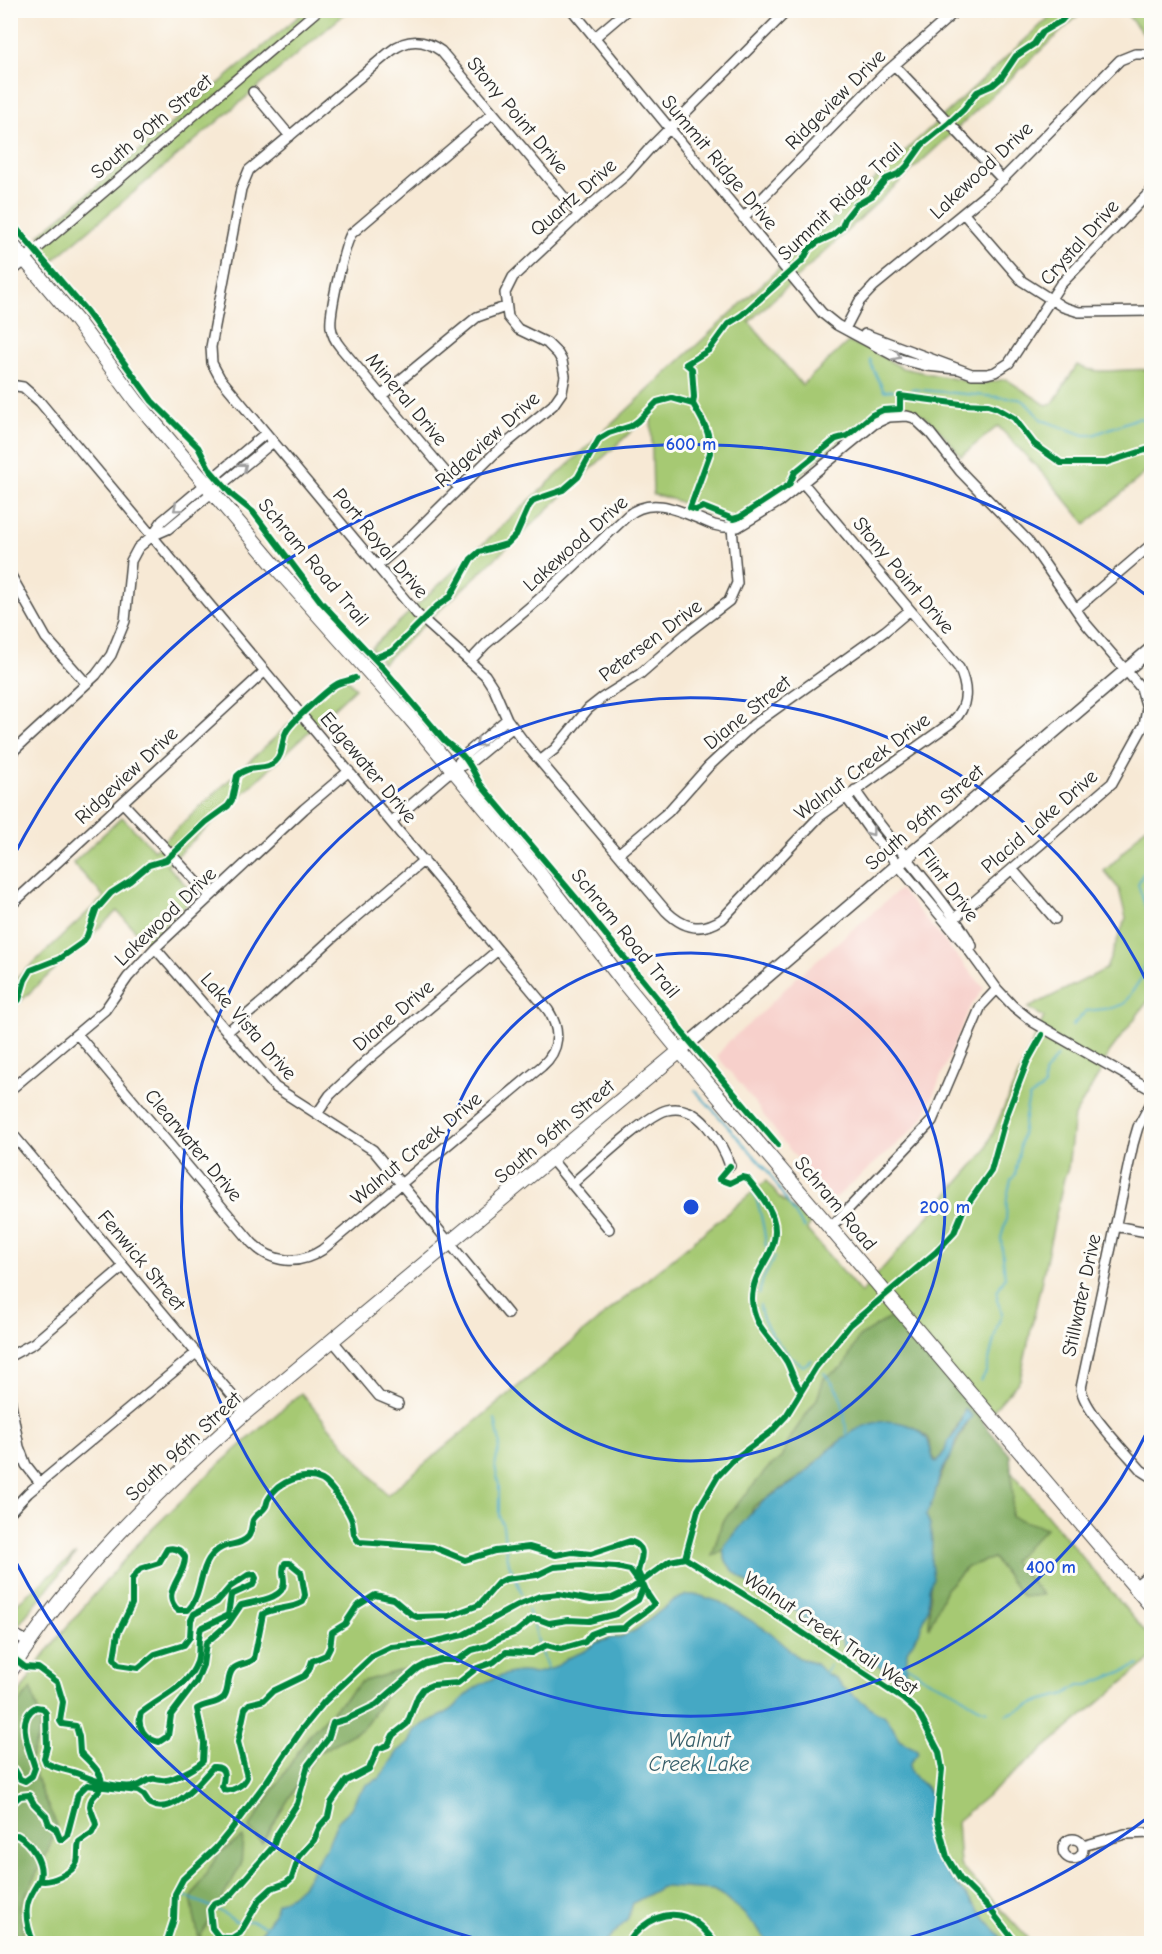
<svg xmlns="http://www.w3.org/2000/svg" width="1162" height="1954" font-family="'Comic Neue',sans-serif">
<rect width="100%" height="100%" fill="#fdfcf7"/>
<filter id="ink" filterUnits="userSpaceOnUse"><feTurbulence type="fractalNoise" baseFrequency=".0167" numOctaves="2"/><feDisplacementMap in="SourceGraphic" scale="12" xChannelSelector="R" yChannelSelector="G"/><feConvolveMatrix kernelMatrix="1 2 1 2 8 2 1 2 1" color-interpolation-filters="sRGB"/></filter>
<filter id="wash" filterUnits="userSpaceOnUse"><feTurbulence type="fractalNoise" baseFrequency=".008" numOctaves="4" result="noise"/><feDisplacementMap in="SourceGraphic" scale="24" xChannelSelector="R" yChannelSelector="G"/><feGaussianBlur stdDeviation="1.35" result="paint"/><feColorMatrix in="noise" values="0 0 0 0 0 0 0 0 0 0 0 0 0 0 0 0 0 1.4 0 .05"/><feComposite in="paint" operator="in"/></filter>
<g filter="url(#wash)">
<rect width="100%" height="100%" fill="#f7e9d5"/>
<path fill="#f7d0cb" d="M900,889L984,988L969,1009L924,1117L916,1127L833,1200L783,1142L749,1095L717,1056L729,1041L756,1018L797,977Z"/>
<path fill="#a6c973" stroke="#687a4f" stroke-width="1.5" d="M305,11H348L50,263L39,235Z
M1056,11H1083L749,322L802,385L848,342L869,349L902,368L980,384L1006,379L1046,405L1053,403L1077,365C1098,377 1127,367 1151,370V468L1086,524L1048,479L998,426L961,456C936,426 915,393 872,415C845,435 755,518 727,518C705,518 679,497 653,495L651,413L383,663L371,648Z
M1124,11H1151V43Z
M343,674L355,688L167,865L196,896L146,942L117,911L11,1010V984L104,897L73,863L122,817L154,850Z
M1151,821V997L1108,1054L1100,1073L1074,1116L1068,1168L1064,1178L1020,1380L976,1430L1151,1639V1659L957,1821L960,1865L1032,1943L11,1944V1707L39,1662L59,1636L142,1539L215,1468L301,1393L387,1495L766,1181L780,1198L810,1222L807,1230L861,1293L984,1153L1044,1017L1028,1008L1106,969L1126,918L1119,889L1104,871C1124,855 1133,838 1151,821Z
M76,1554L11,1634V1608Z"/>
<path fill="#84ad65" stroke="#586c48" stroke-width="1.5" d="M889,1318L898,1321L1010,1455L1013,1496L1011,1517L1046,1528L1012,1561L1043,1595L1023,1597L993,1558L967,1567L946,1589L929,1628L931,1535L925,1515L947,1462L971,1416L965,1409L945,1451L937,1462L932,1455L929,1438L912,1426L836,1443L802,1476L754,1506L749,1517L735,1533L723,1550L712,1556L722,1522L768,1468L781,1458L792,1435L817,1399L824,1378L844,1366L859,1337Z
M405,1669L362,1729L316,1754L262,1843L249,1828L309,1735L361,1682Z
M31,1689L42,1724L30,1760L42,1794L57,1825L48,1851L20,1907L24,1938L28,1943H19L10,1917L11,1713Z
M243,1837L241,1865L199,1939L191,1899L218,1854Z"/>
<path fill="#44a8c4" stroke="#386a78" stroke-width="1.5" d="M965,1409L972,1416L965,1425L955,1442L952,1454L940,1474L934,1498L926,1515L930,1525L932,1543L931,1563L933,1578L929,1588L928,1608L919,1633L907,1651L906,1680L898,1679L857,1651L843,1645C842,1641 841,1636 837,1633C831,1629 822,1628 815,1625C808,1622 803,1615 796,1611C778,1601 713,1571 725,1545C735,1532 752,1510 765,1500C777,1491 792,1485 803,1475C831,1450 861,1410 905,1424C913,1426 922,1432 927,1439C931,1446 931,1454 934,1461L937,1462L945,1451L947,1443L956,1432Z
M687,1595H698L720,1602L770,1632L799,1658L816,1664L825,1673L835,1678L844,1688L877,1712L884,1715L893,1727L899,1740L917,1750L918,1753C916,1757 911,1760 910,1764C906,1777 928,1783 930,1794C932,1808 925,1821 928,1835C933,1859 949,1876 964,1893C978,1910 993,1927 1006,1943H768C755,1924 734,1901 713,1890L666,1887H662L633,1903L627,1920L605,1943H255C260,1929 274,1920 277,1903L291,1896L303,1885L328,1844L338,1820L351,1808L358,1794L363,1790L366,1785L380,1778L398,1751L409,1743L414,1731L418,1728C428,1721 440,1717 451,1710C459,1704 464,1695 472,1690C486,1680 517,1667 533,1674L554,1668L568,1658L585,1651L596,1643L612,1638H620L636,1630L673,1601Z"/>
<g fill="none" stroke-linecap="round" stroke-linejoin="round">
<path stroke="#44a8c4" stroke-width="2" d="M870,359L872,367L884,391L894,390
M911,389L1019,399L1025,402L1042,420L1084,435H1093L1138,418L1152,422
M1072,1026L1086,1011L1112,1008L1124,1004L1142,977L1147,953L1149,918L1138,884L1152,856
M695,1090L767,1170L804,1228
M753,1193C760,1203 765,1234 766,1247
M759,1294L763,1279L775,1256
M760,1305C760,1324 787,1357 803,1366L812,1360
M824,1373C847,1399 842,1404 847,1435
M981,1381L986,1372L997,1327L1002,1313L997,1300V1292L1005,1277L1001,1238L1006,1220L1007,1197L1011,1180L1015,1175L1027,1106L1029,1098L1044,1087V1074L1057,1056
M495,1419L500,1443L495,1466L499,1485V1516L503,1526L507,1559L522,1593
M528,1610L531,1618
M533,1621L539,1645
M541,1650L548,1670
M905,1665C914,1668 917,1673 925,1678C934,1684 945,1686 955,1692C966,1698 974,1707 987,1710
M825,1673L830,1665
M1006,1715L1043,1700L1066,1694L1079,1685H1089L1139,1665
M184,1896L217,1909L235,1921H251L266,1926"/>
</g>
</g>
<g filter="url(#ink)">
<g fill="none" stroke-linecap="round" stroke-linejoin="round">
<g stroke="#4a4844" stroke-width="12">
<path id="minor" d="M572,10L822,313L837,325L900,359L927,366L956,369
M594,38L627,10
M894,65L1003,180
M253,92L290,136
M964,214L1022,281L1063,307L1079,312L1152,311
M579,215L441,51C425,39 407,38 391,51L249,170L241,189L211,347L212,363L220,378L417,614L485,675L494,689L507,719L524,742L666,911C683,928 701,933 722,919L820,816L952,722C969,707 968,687 959,668L803,483
M743,218L884,74L957,10
M25,259L318,10
M845,329L859,302L874,286L995,187L1120,60L1135,54H1152
M865,334L972,374H987L995,372L1009,363L1060,285L1152,190
M10,385L23,387L40,402L548,1010C561,1030 560,1050 542,1066L322,1250C298,1266 272,1263 252,1243L77,1034
M381,396L477,317L505,307
M458,487L341,348C336,342 332,335 331,327C329,313 344,247 351,234L493,113
M152,536L168,529L273,442
M377,566L406,541L496,452L553,405L562,392L565,376L562,361L558,354L547,343L518,329L508,317L505,293L513,277L579,215L626,175L651,147L788,10
M10,574L46,638L86,683
M1076,609L1152,544
M470,661L486,644L538,600L627,516C654,493 685,514 714,525L723,527H738L779,502L874,424L889,417L907,416L914,418L930,433L960,471L1027,540L1039,556L1086,624L1141,688L1147,708L1144,725L1112,783L948,924
M10,754L96,675L111,655L125,621L131,561L138,548L152,536L162,521L266,433
M540,761L555,749L588,709L602,698L640,674L687,633L729,601L737,583L732,528
M455,769L472,761L513,727
M855,790C891,845 939,889 972,946
M846,797L873,835L965,945L997,989L1013,1006L1033,1022L1152,1090
M123,803L210,896
M391,822L453,769L466,754L507,719
M618,854L668,812L708,767L753,725L885,631L910,610
M1012,869L1055,919
M10,906L265,671
M155,948L275,1087L373,1150L508,1314
M227,1032L267,998L339,932L424,860
M10,1090L105,1010L128,977L155,948L304,809L349,771
M1152,1101L1138,1127L1133,1144L1081,1388C1084,1411 1125,1451 1141,1470L1152,1477
M317,1114L330,1095L365,1062L498,950
M10,1131L246,1412
M551,1159L609,1229
M572,1184C591,1168 646,1115 667,1110C683,1106 697,1114 707,1126C718,1139 725,1150 730,1166
M1115,1226L1152,1233
M831,1227L932,1121L981,1006L997,989
M333,1341L379,1396L398,1404
M10,1356L34,1343L123,1267
M10,1398L19,1447L26,1465L40,1483
M10,1512L28,1493L196,1353
M1134,1587L1152,1572
M10,1632L29,1642
M10,1646L22,1653
M1063 1849a10 10 0 1 1 20 0a10 10 0 1 1-20 0Z
M1083,1846L1125,1834L1152,1833"/>
</g>
<g stroke="#4a4844" stroke-width="15">
<path id="tertiary" d="M10,271L25,259
M680,1051L1152,648"/>
</g>
<g stroke="#4a4844" stroke-width="16">
<path id="secondary" d="M10,242L76,320L136,401L274,565L409,717L536,869L625,984L680,1051L1152,1607
M10,1672C71,1573 159,1489 246,1412L680,1051"/>
</g>
<use href="#minor" stroke="#fff" stroke-width="9"/>
<use href="#tertiary" stroke="#fff" stroke-width="12"/>
<use href="#secondary" stroke="#fff" stroke-width="14"/>
<g stroke="#fdfcf7" stroke-width="10">
<path id="cycleway" d="M1071,10L1061,21L1042,32L1034,44L1016,56L1001,78L993,85L977,92L964,109L949,123L922,145L907,166L900,173L886,179L872,196L856,205L845,219L842,227L833,235L818,242L809,249L803,260L742,315L728,324L709,350L686,364L692,369L694,397L693,404C703,421 711,433 710,453L690,508L696,510L703,507L733,519L740,517L789,485L795,472L836,439L847,436L872,415L883,410L900,409V396L961,404L988,405L997,408L1014,418L1034,444L1061,463H1105L1152,448
M10,221L87,312L152,401L198,447L210,470L233,496L253,512L321,602L383,668L444,740C449,745 454,748 459,752C470,761 474,774 481,785L576,898L674,1019L681,1031L778,1145
M374,658L392,651L437,606L450,597L471,559L479,552L507,544L516,535L529,506L534,500L563,490L578,477L599,439L609,433L631,426L638,421L657,402L672,398L693,404
M10,1007L19,1000L25,980L31,970L59,959L82,943L87,936L96,910L111,893L130,881L149,865L166,860L206,822L228,806L232,800L237,776C250,763 265,772 275,762C284,754 281,742 286,732C290,723 328,689 337,684C343,681 349,681 355,678
M730,1166L719,1179L730,1183L742,1177L747,1178C768,1204 787,1225 766,1260C759,1272 752,1284 752,1299C753,1329 773,1338 787,1362C792,1372 794,1382 801,1391
M685,1558L698,1510L718,1476L733,1460L771,1432L786,1416L816,1367L850,1325L936,1252L954,1233L963,1211L991,1171L1005,1120L1027,1062L1042,1035
M685,1558L753,1600L903,1699L918,1712L939,1752L942,1769L937,1819L947,1857L960,1879L989,1908L1017,1944
M10,1655L25,1667L38,1668L57,1682L63,1702L60,1721L62,1724L76,1726L79,1737L80,1752C89,1763 111,1776 97,1793C93,1797 90,1800 90,1806C91,1812 95,1818 96,1825L92,1833L79,1842C77,1849 79,1855 77,1862C73,1873 49,1884 39,1880
M10,1772L15,1770L20,1779L25,1781L32,1776L35,1768C30,1750 14,1719 36,1707L42,1708L46,1713L47,1747L44,1758L46,1763C57,1769 70,1770 81,1775C99,1782 115,1788 135,1786C142,1786 145,1780 152,1779C156,1778 161,1781 166,1780C173,1780 197,1767 203,1761L204,1743L197,1709C205,1703 217,1705 224,1697C230,1689 226,1677 233,1669C238,1663 248,1665 254,1659L263,1614C274,1607 290,1610 303,1602L305,1595L301,1572L290,1563H285C281,1570 284,1575 284,1582C284,1600 254,1601 241,1605L228,1624L206,1643L203,1665L196,1682L171,1715L168,1736L159,1742C145,1739 136,1727 141,1713C162,1696 187,1689 197,1662C200,1652 197,1640 201,1628L228,1615L231,1595L253,1585L256,1578L254,1574L248,1575L230,1587L217,1602L194,1614L191,1620L190,1637L184,1645L155,1654L138,1668L118,1665L114,1658L118,1633L132,1604V1579L140,1569L159,1563L167,1549C175,1547 181,1550 185,1557C186,1576 159,1593 178,1610H188C201,1597 199,1574 209,1559C223,1539 237,1549 248,1537C252,1532 251,1526 253,1520C256,1514 263,1512 266,1506C267,1504 267,1500 269,1498C278,1482 304,1471 322,1480C330,1484 349,1511 352,1521C354,1529 352,1535 359,1542L433,1547L465,1560L495,1551L529,1547L556,1555L572,1552L591,1554L630,1541C649,1548 640,1559 638,1572L648,1595L654,1604C646,1614 633,1618 624,1628L604,1629L591,1634L585,1642L561,1649L547,1645L531,1653L506,1652L494,1662L477,1668L458,1683L432,1685L423,1689L418,1696L407,1724L393,1735L388,1745L378,1749L369,1769L346,1781L335,1797L331,1803L328,1817L320,1826L314,1840L299,1857L292,1878L286,1883L272,1888L260,1899L240,1933L232,1938H223L218,1936L212,1928L210,1910L214,1903L224,1900L231,1895L273,1847L277,1835L297,1804L308,1765L328,1739L333,1723L347,1719L376,1705L417,1669L426,1664L441,1660H458L472,1650L487,1646L498,1639L516,1632L532,1619H538L549,1623L568,1620L589,1621L616,1614L638,1600L643,1588L630,1570L616,1567L582,1565L554,1567L537,1575L506,1579L498,1583L479,1605L449,1616L417,1617L412,1615L393,1599L375,1595L357,1606L345,1624L332,1632L330,1647L326,1655L312,1661L309,1670L304,1676L273,1691L264,1700L249,1704L245,1709L238,1742L247,1777C244,1785 233,1792 224,1790L222,1786C225,1776 226,1766 213,1767C199,1782 173,1817 150,1804L144,1795L138,1791L87,1785L78,1794L67,1836L62,1840L60,1839L56,1829L49,1824L46,1816L34,1804L29,1795L20,1796L10,1805
M10,1836L17,1835C30,1842 44,1862 40,1878C36,1888 28,1896 27,1907C25,1920 29,1932 34,1944
M166,1944L174,1919L175,1894L183,1879L216,1848L230,1831L267,1781L302,1729L324,1702L374,1655L391,1647L424,1644L463,1635L518,1605L540,1596L559,1594L591,1600L612,1598L631,1589L670,1561L685,1558
M627,1944C642,1921 670,1904 696,1923C704,1928 710,1936 716,1944"/>
</g>
<use href="#cycleway" stroke="#00873e" stroke-width="6"/>
</g>
<defs><path id="oneway-chevron" d="M-2-3.5L2.5 0L-2 3.5" fill="none" stroke-width="1.6" stroke-linecap="round" stroke-linejoin="round" transform="scale(1.5)"/></defs>
<g stroke="#a0a0a0">
<use href="#oneway-chevron" transform="translate(897 356) rotate(27)"/>
<use href="#oneway-chevron" transform="translate(243 467) rotate(-40)"/>
<use href="#oneway-chevron" transform="translate(177 508) rotate(140)"/>
<use href="#oneway-chevron" transform="translate(479 743) rotate(139)"/>
<use href="#oneway-chevron" transform="translate(871 832) rotate(53)"/>
</g>
</g>
<g fill="none" stroke="#1d4ed8" stroke-width="3">
<circle cx="691" cy="1207" r="254"/>
<path d="M1150 1426A509 509 0 1 1 1150 988"/>
<path d="M1150 1816A763 763 0 0 1 895 1942M487 1942A763 763 0 0 1 11 1553M11 861A763 763 0 0 1 1150 598"/>
</g>
<g text-anchor="middle" stroke-width="6" stroke-linejoin="round" paint-order="stroke">
<g font-size="20" fill="#2b2b2b" stroke="#fdfcf7">
<text transform="translate(835 99) rotate(-45)" y="7">Ridgeview Drive</text>
<text transform="translate(518 115) rotate(50)" y="7">Stony Point Drive</text>
<text transform="translate(151 126) rotate(-40)" y="7">South 90th Street</text>
<text transform="translate(720 162) rotate(50)" y="7">Summit Ridge Drive</text>
<text transform="translate(981 170) rotate(-43)" y="7">Lakewood Drive</text>
<text transform="translate(573 197) rotate(-41)" y="7">Quartz Drive</text>
<text transform="translate(840 201) rotate(-43)" y="7">Summit Ridge Trail</text>
<text transform="translate(1079 242) rotate(-48)" y="7">Crystal Drive</text>
<text transform="translate(407 399) rotate(50)" y="7">Mineral Drive</text>
<text transform="translate(487 439) rotate(-42)" y="7">Ridgeview Drive</text>
<text transform="translate(381 543) rotate(50)" y="7">Port Royal Drive</text>
<text transform="translate(575 543) rotate(-42)" y="7">Lakewood Drive</text>
<text transform="translate(314 562) rotate(50)" y="7">Schram Road Trail</text>
<text transform="translate(904 575) rotate(50)" y="7">Stony Point Drive</text>
<text transform="translate(650 640) rotate(-37)" y="7">Petersen Drive</text>
<text transform="translate(747 712) rotate(-39)" y="7">Diane Street</text>
<text transform="translate(862 766) rotate(-37)" y="7">Walnut Creek Drive</text>
<text transform="translate(369 767) rotate(50)" y="7">Edgewater Drive</text>
<text transform="translate(126 775) rotate(-43)" y="7">Ridgeview Drive</text>
<text transform="translate(924 817) rotate(-41)" y="7">South 96th Street</text>
<text transform="translate(1039 821) rotate(-41)" y="7">Placid Lake Drive</text>
<text transform="translate(949 884) rotate(53)" y="7">Flint Drive</text>
<text transform="translate(165 916) rotate(-44)" y="7">Lakewood Drive</text>
<text transform="translate(626 933) rotate(51)" y="7">Schram Road Trail</text>
<text transform="translate(393 1015) rotate(-40)" y="7">Diane Drive</text>
<text transform="translate(249 1026) rotate(49)" y="7">Lake Vista Drive</text>
<text transform="translate(554 1131) rotate(-40)" y="7">South 96th Street</text>
<text transform="translate(194 1145) rotate(50)" y="7">Clearwater Drive</text>
<text transform="translate(416 1148) rotate(-40)" y="7">Walnut Creek Drive</text>
<text transform="translate(836 1203) rotate(50)" y="7">Schram Road</text>
<text transform="translate(142 1260) rotate(50)" y="7">Fenwick Street</text>
<text transform="translate(1081 1295) rotate(-78)" y="7">Stillwater Drive</text>
<text transform="translate(183 1446) rotate(-43)" y="7">South 96th Street</text>
<text transform="translate(831 1633) rotate(34)" y="7">Walnut Creek Trail West</text>
</g>
<g font-size="21" font-style="italic" fill="#355d68" stroke="#fdfcf7">
<text x="699" y="1747">Walnut<tspan x="699" dy="24">Creek Lake</tspan></text>
</g>
</g>
<circle cx="691" cy="1207" r="9" fill="#1d4ed8" stroke="#fdfcf7" stroke-width="3"/>
<g font-size="18" text-anchor="middle" font-weight="bold" fill="#1d4ed8" stroke="#fdfcf7" stroke-width="6" stroke-linejoin="round" paint-order="stroke">
<text x="691" y="450">600 m</text>
<text x="945" y="1213">200 m</text>
<text x="1051" y="1573">400 m</text>
</g>
<rect width="1162" height="1954" fill="none" stroke="#fdfcf7" stroke-width="36"/>
</svg>
